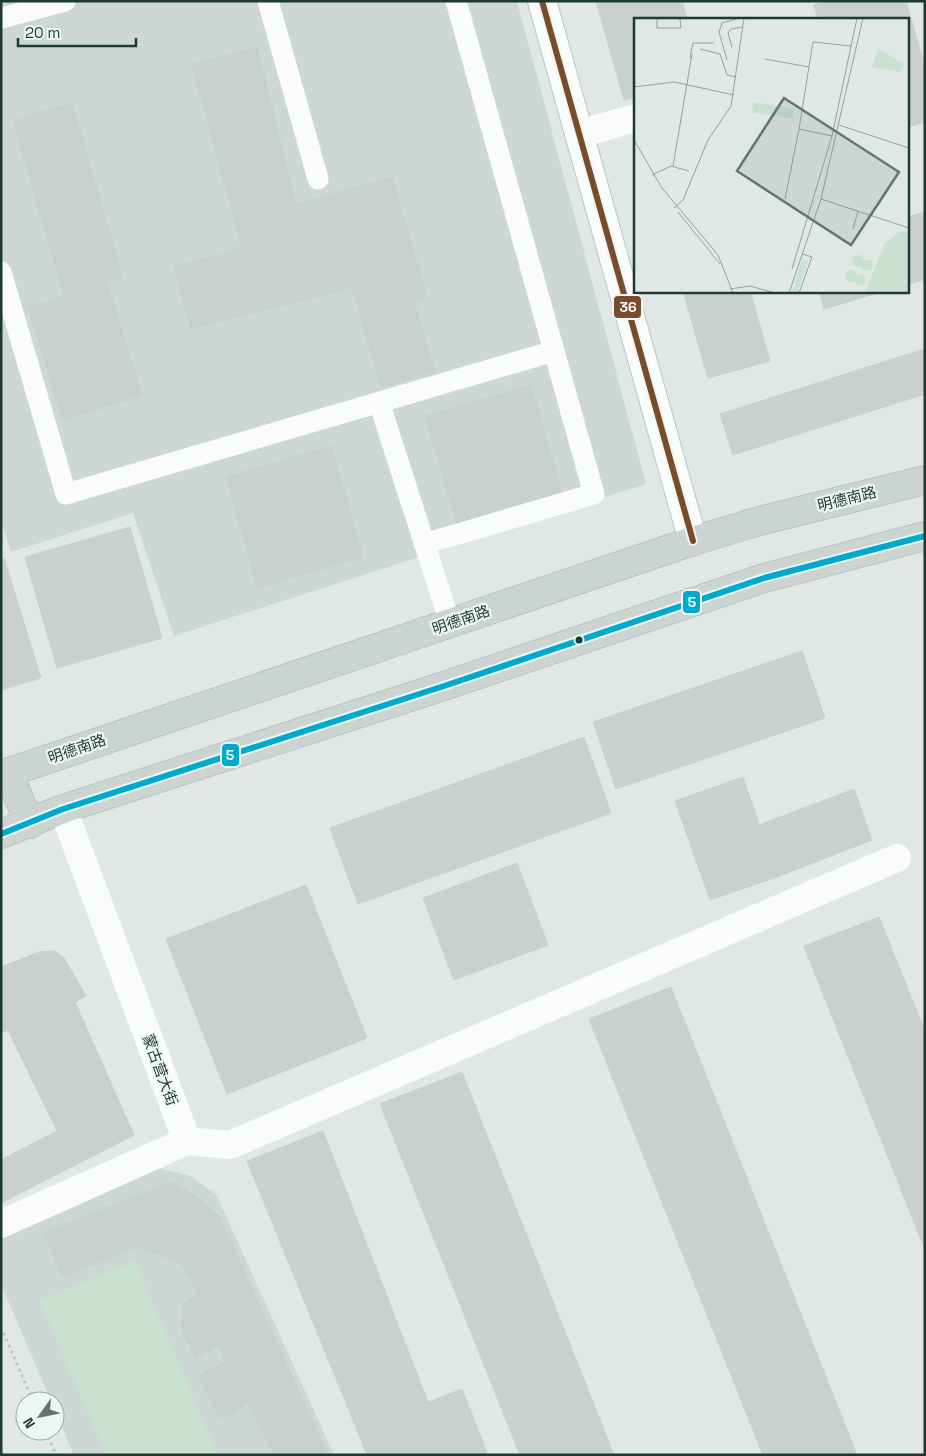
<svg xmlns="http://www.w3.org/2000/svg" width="926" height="1456" font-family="'Space Grotesk','Noto Sans SC',sans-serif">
<rect width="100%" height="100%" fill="#e0e7e4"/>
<path fill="#cdd8d4" d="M1,1H517L646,484L174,636L133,513L11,552L1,519Z
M151,1166L190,1176L216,1194L334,1455H74L55,1411V1401H51L1,1284V1229Z"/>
<path fill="#c8e1d0" d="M135,1261L218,1455H106L39,1300Z"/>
<path fill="#cad0ce" stroke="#c9cfcd" d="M596,1H682L687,19H635V97L624,100Z
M827,1H906L925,67V122L907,127V19H818L814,5Z
M257,47L296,204L323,295L191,329L174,266L242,248L192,64Z
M72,103L123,278L64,295L13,120Z
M392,177L427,297L414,301L435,372L381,388L352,287L323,295L296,204Z
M925,212V279L907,285V217Z
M107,283L142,395L63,420L28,307Z
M683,291H750L770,361L708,378Z
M819,291H885L824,309Z
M924,349L925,394L733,455L720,414Z
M531,385L563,497L458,527L425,416Z
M331,446L363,557L258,588L226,477Z
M130,527L162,638L57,668L25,557Z
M4,558L41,678L1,690V559Z
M802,651L825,718L616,789L593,722Z
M584,737L611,813L358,904L330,828Z
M743,777L777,877L710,900L675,801Z
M854,789L872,840L777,877L759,825Z
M517,863L548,945L454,980L423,898Z
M306,885L337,963L197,1018L166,939Z
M879,917L925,1031V1250L804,946Z
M54,951L64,958L86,996L75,1002L134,1135L1,1203V1160L57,1131L8,1030L1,1033V967L39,952Z
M337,963L367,1038L227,1094L197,1018Z
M671,987L857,1455H763L589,1019Z
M462,1072L614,1455H520L380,1104Z
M323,1131L428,1402L357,1430L247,1161Z
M171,1182L193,1194L219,1216L328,1455H274L248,1404L220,1419L199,1375L226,1362L219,1346L195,1358L181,1330L183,1304L199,1295L181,1263L139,1247L62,1277L44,1232Z
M462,1389L488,1455H367L357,1430Z"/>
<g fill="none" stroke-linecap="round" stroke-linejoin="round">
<g stroke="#bcc6c2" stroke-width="30">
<path id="secondary" d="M542,1L693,541"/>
</g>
<g stroke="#bac3c1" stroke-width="30">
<path id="primary" d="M8,773L30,824
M1,775L693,541L759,521L925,480
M1,834L63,809L441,687L764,578L925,536"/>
</g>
<path stroke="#bec7c5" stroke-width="3" stroke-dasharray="2.5 4" stroke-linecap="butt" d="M1,1327L33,1401
M46,1431L56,1455"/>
<path stroke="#fafbfb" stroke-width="21" d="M268,1L318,179
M1,18L65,1
M1,272L66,494L554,351
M379,402L450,623
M424,544L594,494L456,1"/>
<path stroke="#fafbfb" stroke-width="28" d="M579,134L635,118
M187,1141L230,1145L897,858
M1,1224L187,1141L63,809"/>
<use href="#secondary" stroke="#fafbfb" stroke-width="28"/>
<use href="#primary" stroke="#cbd4d1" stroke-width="28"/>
<g stroke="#edf6f2" stroke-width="10">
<path id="bus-1" d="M1,834L63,809L441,687L764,578L925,536"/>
</g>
<g stroke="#edf6f2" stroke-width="10">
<path id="bus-2" d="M542,1L693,541"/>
</g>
<use href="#bus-1" stroke="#00a9ce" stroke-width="6"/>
<use href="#bus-2" stroke="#7a4b2a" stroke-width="6"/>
</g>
<circle fill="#1e3932" stroke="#edf6f2" stroke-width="2" cx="579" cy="640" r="4.5"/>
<g text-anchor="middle" stroke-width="4.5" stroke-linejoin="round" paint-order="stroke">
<g font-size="15" fill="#1e3932" stroke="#edf6f2">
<text transform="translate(847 499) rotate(-14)" y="5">明德南路</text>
<text transform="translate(461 620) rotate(-19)" y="5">明德南路</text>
<text transform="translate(77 749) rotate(-19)" y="5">明德南路</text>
<text transform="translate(160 1070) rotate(70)" y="5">蒙古营大街</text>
</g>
</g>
<g transform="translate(634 18)">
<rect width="275" height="275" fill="#e0e7e4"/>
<path d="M244,31L270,46L267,54L238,49ZM119,84L160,91L159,101L118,94ZM265,214H275V275H231L251,225ZM218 243a6 6 0 1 1 12 0a6 6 0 1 1-12 0ZM227 247a6 6 0 1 1 12 0a6 6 0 1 1-12 0ZM168,241L174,243L163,275H158ZM211 258a6 6 0 1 1 12 0a6 6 0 1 1-12 0ZM220 262a6 6 0 1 1 12 0a6 6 0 1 1-12 0Z" fill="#c8e1d0"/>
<path fill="none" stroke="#92a19d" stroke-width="1" d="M23,0H66M23,1V10H47L46,1M98,29L94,15L97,11L108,9M66,31L86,36L93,57L102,59M56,40L59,25H80M131,41L175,49M93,42L85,14L88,5L102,1M0,69L40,64L100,77M205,107L275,130M198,118L165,111L179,24L217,28M0,122L28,170L84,237L99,275M39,148L58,36M18,157L37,148L55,153M151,181L165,111M187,181L275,210M40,190L49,182L74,122L97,88L110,0M44,194L86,246M219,211L224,193M158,251L198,118L223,0M96,271L116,268L141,275M155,275L187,181L229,0M165,275L178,239L168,236"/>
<path fill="#627670" fill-opacity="0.15" stroke="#627670" stroke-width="2.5" d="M150,80L265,154L217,227L103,153Z"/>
<rect width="275" height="275" fill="none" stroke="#1e3932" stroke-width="2.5"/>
</g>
<g stroke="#edf6f2" stroke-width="2">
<rect x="613" y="295" width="29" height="24" rx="5" fill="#7a4b2a"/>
<rect x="682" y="590" width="19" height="24" rx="5" fill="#00a9ce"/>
<rect x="221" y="743" width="19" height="24" rx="5" fill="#00a9ce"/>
</g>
<g font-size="14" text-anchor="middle" font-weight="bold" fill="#fff">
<text x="628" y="312">36</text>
<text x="692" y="607">5</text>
<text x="230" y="760">5</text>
</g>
<rect width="926" height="1456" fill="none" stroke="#1e3932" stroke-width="5"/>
<g transform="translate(40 1416) rotate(237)"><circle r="24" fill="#edf6f2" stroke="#9aaaa5"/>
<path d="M0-4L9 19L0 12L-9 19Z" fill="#627670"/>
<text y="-8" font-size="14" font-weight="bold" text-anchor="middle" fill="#1e3932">N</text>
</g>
<path d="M18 38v8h118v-8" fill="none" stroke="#1e3932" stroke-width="2.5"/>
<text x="25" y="38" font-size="15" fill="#1e3932" stroke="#edf6f2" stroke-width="4" paint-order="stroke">20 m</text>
</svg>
